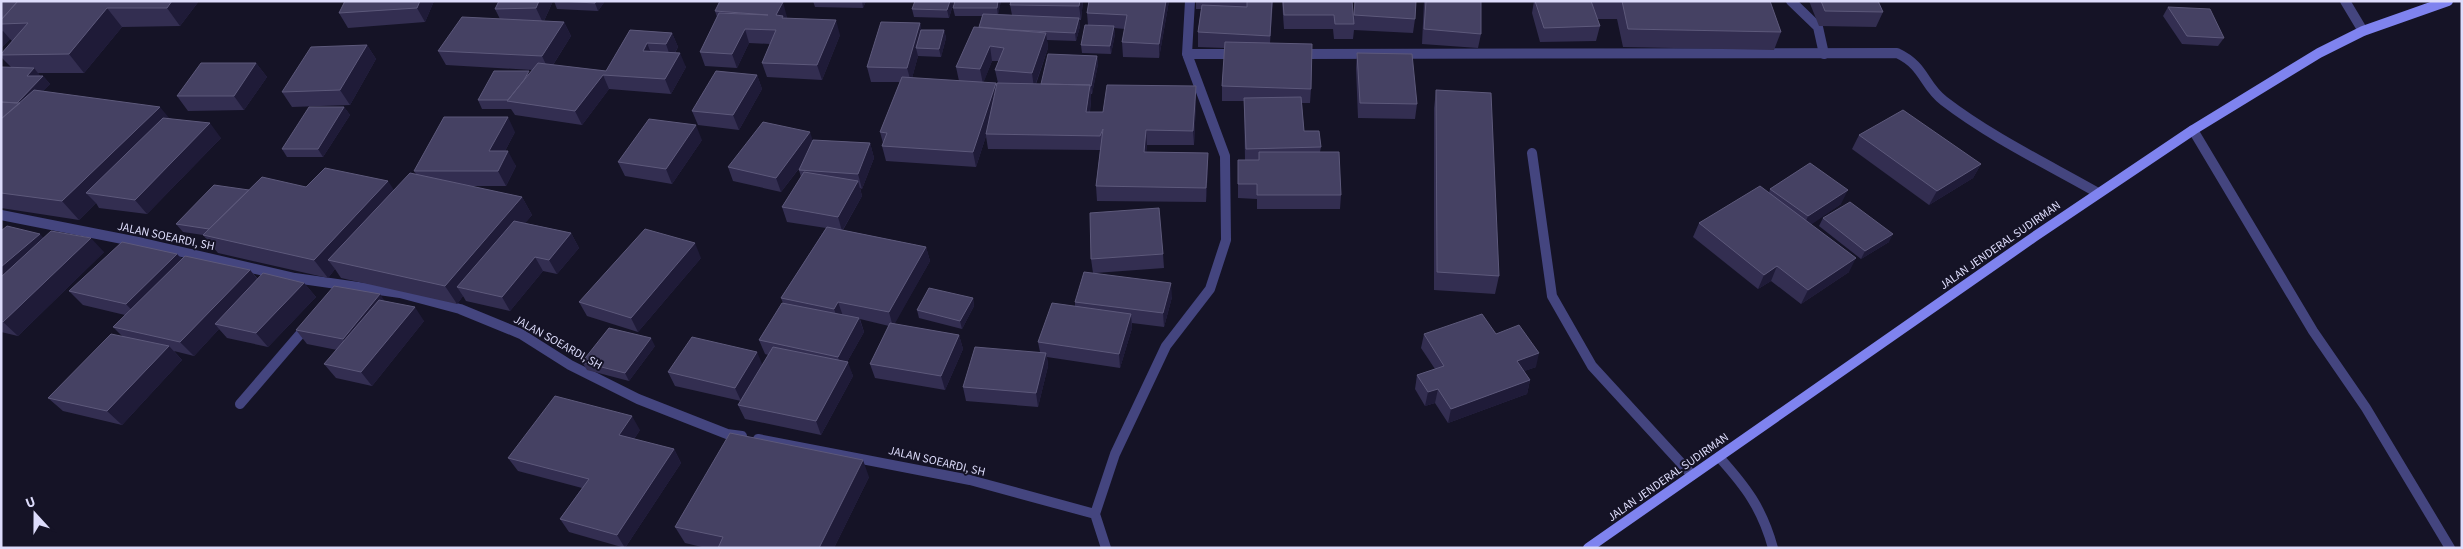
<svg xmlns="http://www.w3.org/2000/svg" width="2463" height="549" font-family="'Source Sans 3',sans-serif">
<rect width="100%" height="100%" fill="#151326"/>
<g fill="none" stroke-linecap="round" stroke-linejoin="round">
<path stroke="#44457f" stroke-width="10" d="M1791,1L1818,27L1824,54
M1719,457C1746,487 1762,508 1773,548"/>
<path stroke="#44457f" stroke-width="10" d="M2345,1L2363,31
M1187,54H1238
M1298,54L1897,53C1925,66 1923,85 1944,101C1991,137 2047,164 2098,193
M2193,130L2313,331L2366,408L2450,548
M1532,153L1552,296L1592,366L1692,475
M1,215L143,243L295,278L400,293L460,309L521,334L570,365L638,399L727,434L742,436
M240,404L307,326
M758,439L970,480L1095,514
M1106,548L1095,514L1115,454L1166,346L1210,289L1226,240L1225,156L1187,54L1190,1"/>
<path stroke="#7f83ef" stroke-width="10" d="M1588,548L2034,237L2193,130L2319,53L2363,31L2448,1"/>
</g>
<path fill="#332e51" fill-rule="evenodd" d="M1,1H199L180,26L122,27L84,73H38L40,76H43L50,84L43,91L169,118L221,138L147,214L99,208L96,203L79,220L1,208V67H11L1,57V54L12,41L10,39L1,48Z
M434,1L425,22L348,28L339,13Z
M499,1H553L544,21L564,22L571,36L553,65L606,71L630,30L672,33L678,47L675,53L686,67L671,94L609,89L582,125L515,115L511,109H482L478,100L530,73L532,70L446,65L438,51L500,19L495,9Z
M554,1H605L598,11L557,9Z
M813,1H866L863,8L815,7Z
M954,1L949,18L914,17L912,9Z
M955,1H1001L998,14L1012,15L1010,5L1083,1L1081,20H1079L1080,26L1076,41L1047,40L1048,48L1036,84H1041L1097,56L1098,64L1092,94H1091V99L1090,112H1103L1196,86V101L1194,145H1147L1146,152L1208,153V167L1206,202L1097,201L1096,186L1100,150L988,149L986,136L976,167L886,161L882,146L883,143L880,132L900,82H871L867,67L920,23L921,30H944L946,38L941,57L918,56L912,78L959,81L956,67L979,27L982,16H955L953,8ZM992,61H999L995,70L998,83H983Z
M1089,1H1169L1159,58L1123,57L1122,42L1125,29L1114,28L1115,34L1111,54L1082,53L1081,45L1088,25L1087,13Z
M1196,1H1273L1270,43L1311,89L1310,103H1302L1304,131L1321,147L1320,152L1341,195L1340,209H1257V199L1238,198V160H1245L1244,101H1222V86L1225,48L1198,47V32L1201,9H1196Z
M1282,1H1352L1354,19L1355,1L1415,19L1413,33L1354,30L1353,39H1334L1333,29H1284Z
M1424,1H1481V34L1478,48L1422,44Z
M1534,1H1770L1781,32L1774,50L1623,47L1617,19H1597L1600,26L1596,41L1540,42L1532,13Z
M1809,1H1878L1883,12L1876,27L1819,26Z
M776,2L787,17L786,18L840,35L822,80L767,77L762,63L770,44L749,43L737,68L705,66L700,52L717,17L715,11Z
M2168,7L2224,38L2218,46L2182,44L2163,16Z
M367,45L376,59L350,105L292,107L282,92Z
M1357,53L1417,104L1415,119L1358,118L1356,68Z
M256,63L267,77L244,110L188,111L177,96Z
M757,75L762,89L739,130L698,125L692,111Z
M1436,90L1499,276L1495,294L1434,290V108Z
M344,107L350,115L323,157H287L282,149Z
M515,132L505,151L516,166L506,186H470L522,197L532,215L525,223L571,233L579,248L557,274L543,271L510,311L466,301L463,296L457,304L341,278L335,269L328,278L218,253L203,235L183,232L176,224L249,190L306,187L394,190L416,174L414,171Z
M1859,135L1981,164L1973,178L1929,205L1852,149Z
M702,140L672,184L625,176L618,162Z
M812,140L870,143L874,158L862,189L860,188L862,196L843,230L926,247L930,261L894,324L959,335L963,349L945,390L875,378L870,364L889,326L860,319L864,332L847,362L853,376L821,435L745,419L738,405L741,401L675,386L668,372L763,365L768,355L765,354L759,340L783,303L781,298L826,228L787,222L782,207L801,177L799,170L801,166L781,192L733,181L728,167Z
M1770,189L1841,204L1811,224L1849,272L1801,304L1771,281L1758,289L1693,237L1699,223L1769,193Z
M1823,218L1889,242L1861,259L1819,226Z
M1,231L43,238L104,252L18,336L1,332Z
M177,254L182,259L250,270L258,279L304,283L316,297L268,347L227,338L219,329L194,356L174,351L182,360L122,425L63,411L48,398L122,336L113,327L125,315L83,305L69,291Z
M1163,254L1164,268L1095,273L1172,297L1164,327L1132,323V328L1120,368L1047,357L1048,366L1038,407L966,401L963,387L1040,352L1038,342L1075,306V302L1093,273L1091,259Z
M701,258L638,332L587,316L579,302Z
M973,298L974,306L962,329L919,318L917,310Z
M385,301L424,321L372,386L336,378L324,364L337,350L307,344L296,330Z
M1424,334H1496L1536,367L1524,371L1530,380L1527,394L1448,423L1435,403L1425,406L1415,389L1417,375L1435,369L1421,348Z
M655,346L629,381L587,370L582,362Z
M640,430L634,439L674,449L681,463L625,548L569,532L560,519L582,488L518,471L508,458Z
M869,477L834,548H706L685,543L675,527Z"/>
<path fill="#1f1b38" d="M172,1H199L180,26L167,8Z
M420,1H434L425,22L417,8Z
M539,1H553L543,23L536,8Z
M596,1H605L598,11L595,3Z
M862,1H866L863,8Z
M950,1H954L949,18L947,10Z
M998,1H1001L998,16L997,8Z
M1080,1H1083L1081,20L1079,6Z
M1166,1H1169L1159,58V44Z
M783,2L787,17L785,21L776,15Z
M107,8L122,27L84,73L69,54Z
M1079,18L1080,26L1076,41L1075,33Z
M836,20L840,35L822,80L817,65Z
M564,22L571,36L549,71L542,56Z
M920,23L923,38L916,48L918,56L911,82L907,68Z
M1114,26L1115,34L1111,54L1110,46Z
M745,29L749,43L737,68L732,54Z
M944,30L946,38L941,57L939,49Z
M3,31L10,39L1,48V32Z
M672,33L678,47L671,59L666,44Z
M1046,33L1048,48L1034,88L1032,73Z
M647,43L653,58L643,51Z
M367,45L376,59L350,105L340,90Z
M990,46L992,61L983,84L980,69Z
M680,53L686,67L671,94L665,79Z
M1097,56L1098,64L1092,94L1091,86Z
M256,63L267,77L244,110L234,96Z
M34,68L41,77L27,76Z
M603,75L609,89L582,125L575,111Z
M757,75L762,89L739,130L733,115Z
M43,76L50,84L30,106L12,108Z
M996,83L999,98L986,134V136L976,167L973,152Z
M1090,85L1091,99L1088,127L1086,112Z
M1196,86V101L1194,145L1193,131Z
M160,107L175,125L86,193L96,203L79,220L62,201Z
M344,107L350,115L323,157L318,149Z
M508,117L515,132L497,166L489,151Z
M210,123L221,138L147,214L135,200Z
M696,125L702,140L672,184L666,169Z
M1146,130L1147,145L1145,166L1144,152Z
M810,132L815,147L781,192L776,178Z
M870,143L874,158L862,189L858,174Z
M508,151L516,166L506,186L498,171Z
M1208,153V167L1206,202V188Z
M1981,164L1973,178L1929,205L1937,191Z
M388,181L400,199L328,260L335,269L328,278L314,260Z
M858,181L862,196L842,231L838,217Z
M1848,190L1841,204L1802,231L1808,216Z
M522,197L532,215L469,290L457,287L463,296L457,304L445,286Z
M571,233L579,248L557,274L549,260Z
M40,234L54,249L1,294V267Z
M1893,234L1889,242L1861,259L1865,251Z
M91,238L104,252L18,336L3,322Z
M695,243L701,258L638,332L631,318Z
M926,247L930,261L893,327L889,312Z
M177,254L189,268L139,318L126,304Z
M535,257L543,271L510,311L502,297Z
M1856,258L1849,272L1801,304L1808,290Z
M1777,266L1771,281L1758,289L1764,275Z
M250,270L261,284L215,324L219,329L194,356L180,342Z
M304,283L316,297L268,347L256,333Z
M1171,283L1172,297L1164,327L1163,313Z
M380,294L390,309L354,353L343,339Z
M973,298L974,306L962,329L960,321Z
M838,302L843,316L839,323L834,309Z
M415,307L424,321L372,386L361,372Z
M1131,314L1132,328L1120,368L1119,354Z
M859,318L864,332L842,371L838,357Z
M959,335L963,349L945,390L941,376Z
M651,338L655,346L629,381L625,373Z
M169,346L182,360L122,425L107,411Z
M757,352L763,366L741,401L735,388Z
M1046,353L1048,366L1038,407L1036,393Z
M1539,353L1536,367L1513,375L1517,361Z
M848,362L853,376L821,435L816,421Z
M1530,380L1527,394L1448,423L1451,409Z
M1438,389L1435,403L1425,406L1428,392Z
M632,416L640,430L627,449L619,435Z
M674,449L681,463L625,548L617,535Z
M863,460L869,477L834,548H819Z"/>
<path fill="#454163" stroke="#5d597b" d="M1,1H18L1,20Z
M18,1H172L167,8H107L69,54L1,55V54L28,23L1,24V20Z
M345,1H420L417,8L339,13Z
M499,1H539L536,8L495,9Z
M560,1H596L595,3Z
M720,1H768L783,2L776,15L783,16L782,18L836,20L817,65L762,63L776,30L745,29L732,54L700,52L719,13L768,15L715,11Z
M915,1H950L947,10L912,9Z
M955,1H998L997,8H953Z
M1011,1H1080L1079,6L1010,5Z
M1089,1H1166L1159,44L1122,42L1127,15L1087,13Z
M1247,1H1272L1270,36L1198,32L1202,5L1247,7Z
M1283,1H1352L1354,24H1335L1334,15H1284Z
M1355,1H1416L1415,19L1354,15Z
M1426,1H1481V34L1424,29Z
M1535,1H1591L1600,26L1544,28Z
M1622,1H1770L1781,32L1628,29Z
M1821,1H1878L1883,12L1825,11Z
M2168,7L2210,9L2224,38L2187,36Z
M983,14L1079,18L1075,33L1013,30L979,27Z
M462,17L564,22L542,56L438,51Z
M881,22L920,23L907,68L867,67Z
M1085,25L1114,26L1110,46L1081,45Z
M974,27L1046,33L1032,73L995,70L1004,48L990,46L980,69L956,67Z
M630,30L672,33L666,44L647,43L643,51L680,53L665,79L603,75L575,111L507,101L538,63L606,71Z
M921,30H944L939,49L916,48Z
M1225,42L1312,44L1311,89L1222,86Z
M367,45L340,90L282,92L311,47Z
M1357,53L1412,54L1417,104L1360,103Z
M1048,54L1097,56L1091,86H1090V85L1041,84Z
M201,63H256L234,96H177Z
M1,67L34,68L27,76H43L17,103L1,102Z
M494,71H529L524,80L508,100H478Z
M716,71L757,75L733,115L692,111Z
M902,77L996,83L973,152L882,146L887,133L880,132Z
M997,83L1090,85L1086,112H1103L1107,85L1196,86L1193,131L1146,130L1144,152L1208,153L1206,188L1096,186L1103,129L1100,136L986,134Z
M34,90L160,107L62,201L1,193V119Z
M1436,90L1491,93L1499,276L1437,272Z
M1301,97L1304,131H1319L1321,147L1246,149L1244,98Z
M1,102L20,103L1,119Z
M309,107H344L318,149H282Z
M1903,110L1981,164L1937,191L1859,135Z
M444,117H508L489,151H508L498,171H414Z
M163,118L210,123L135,200L86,193Z
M649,119L696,125L666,169L618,162Z
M763,122L810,132L776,178L728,167Z
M813,140L870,143L858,174L799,170Z
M1259,152H1339L1341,195H1257V184H1238V160H1259Z
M1810,163L1848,190L1808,216L1770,189Z
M325,168L388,181L314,260L203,235L262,177L306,187Z
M804,172L858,181L838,217L782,207Z
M410,173L522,197L445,286L328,260Z
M214,185L249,190L209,229L176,224Z
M1760,186L1856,258L1808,290L1777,266L1764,275L1699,223Z
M1850,202L1893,234L1865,251L1823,218Z
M1159,208L1163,254L1091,259L1090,213Z
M514,221L571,233L549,260L535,257L502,297L457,287Z
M7,226L40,234L1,267V231Z
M827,227L926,247L889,312L838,302L834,309L781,298Z
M645,229L695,243L631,318L579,302Z
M51,231L91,238L3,322L1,321V277Z
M122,242L177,254L126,304L69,291Z
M185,256L250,270L180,342L113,327Z
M1084,272L1171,283L1163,313L1075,302Z
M263,273L304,283L256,333L215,324Z
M334,286L380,294L343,339L296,330Z
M929,288L973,298L960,321L917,310Z
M379,300L415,307L361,372L324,364Z
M782,303L859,318L838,357L759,340Z
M1052,303L1131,314L1119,354L1038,342Z
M1482,314L1496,334L1519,325L1539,353L1517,361L1530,380L1451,409L1438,389L1428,392L1417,375L1444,366L1424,334Z
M890,323L959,335L941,376L870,364Z
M609,328L651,338L625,373L582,362Z
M111,334L169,346L107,411L48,398Z
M692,337L757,352L735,388L668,372Z
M773,347L848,362L816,421L738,405Z
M975,347L1046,353L1036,393L963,387Z
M555,396L632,416L619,435L674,449L617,535L560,519L589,479L508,458Z
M730,433L863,460L819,548H718L723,537L675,527Z"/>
<g text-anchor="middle" stroke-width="4" stroke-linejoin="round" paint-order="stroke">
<g font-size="12" fill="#dddcfb" stroke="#151326">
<text transform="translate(166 236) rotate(12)" y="4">JALAN SOEARDI, SH</text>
<text transform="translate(2000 245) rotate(-35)" y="4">JALAN JENDERAL SUDIRMAN</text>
<text transform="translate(558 342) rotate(29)" y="4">JALAN SOEARDI, SH</text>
<text transform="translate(937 461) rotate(13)" y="4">JALAN SOEARDI, SH</text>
<text transform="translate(1668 477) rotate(-35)" y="4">JALAN JENDERAL SUDIRMAN</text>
</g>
</g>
<rect width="2463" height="549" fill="none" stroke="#dddcfb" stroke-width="5"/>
<g transform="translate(35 514) rotate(339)" stroke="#151326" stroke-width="4" paint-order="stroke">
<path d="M0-4L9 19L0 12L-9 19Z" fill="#dddcfb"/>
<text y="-8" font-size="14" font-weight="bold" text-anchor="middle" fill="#dddcfb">U</text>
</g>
</svg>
